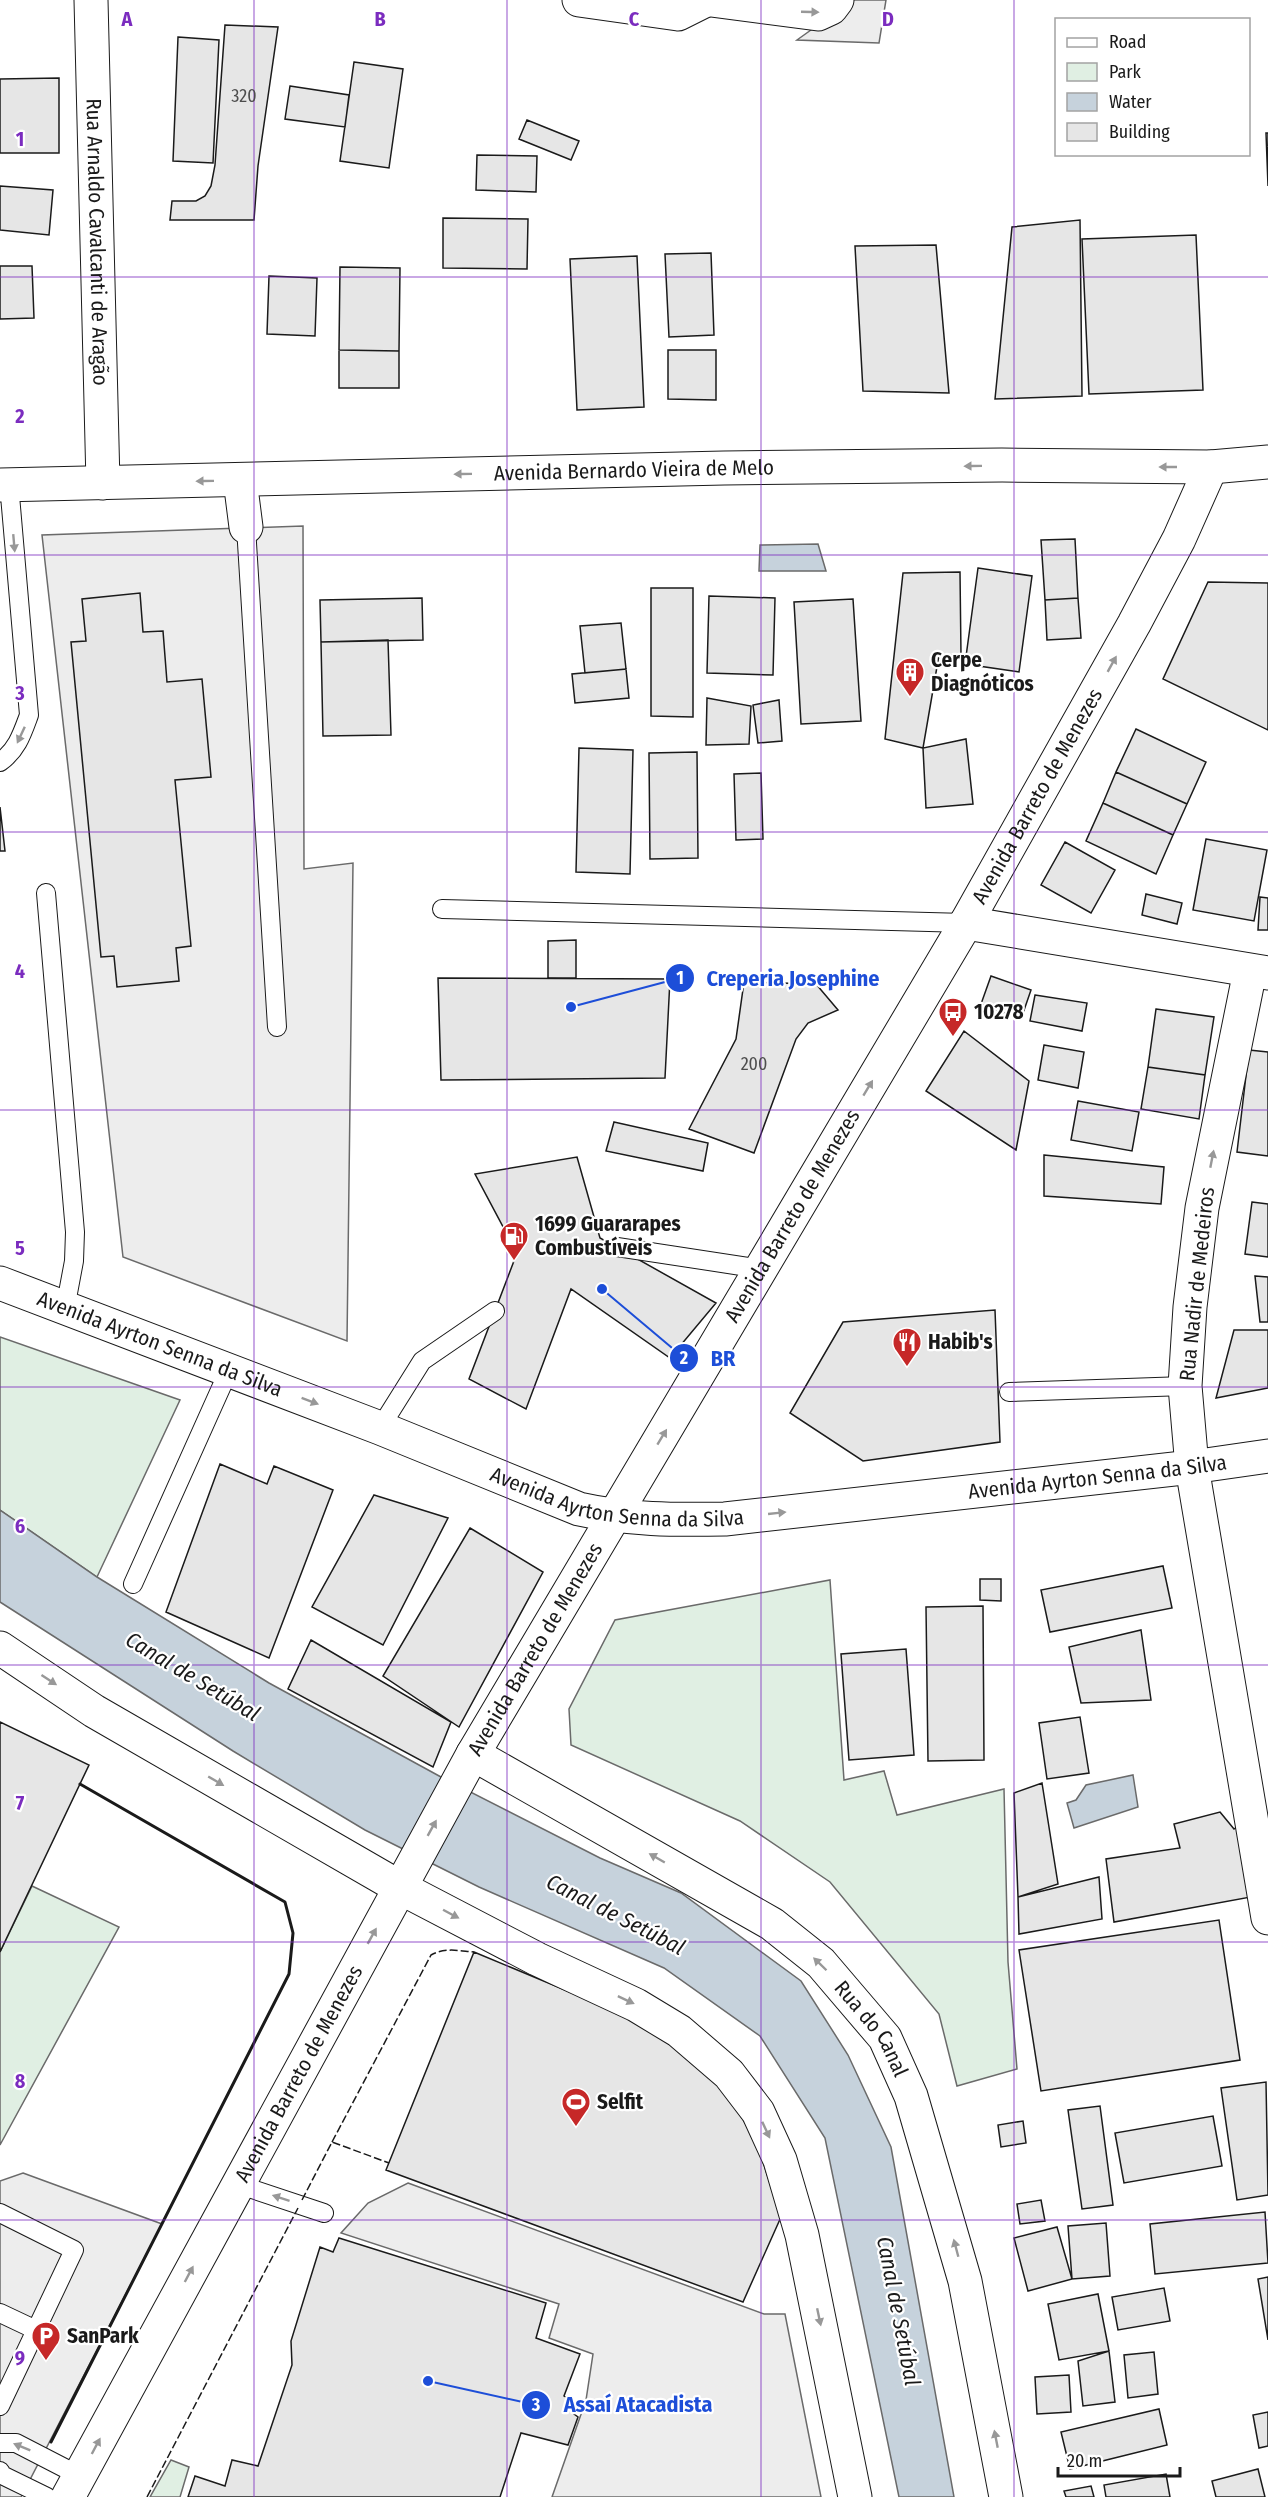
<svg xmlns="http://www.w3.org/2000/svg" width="1268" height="2497" font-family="'Fira Sans Condensed',sans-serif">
<rect width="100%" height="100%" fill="#fff"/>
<path fill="#e0efe3" stroke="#6a6a6a" stroke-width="1.5" d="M0,1337L180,1400L97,1577L0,1510Z
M830,1580L844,1780L884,1771L897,1815L1004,1789L1008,1962L1017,2069L957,2086L939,2014L830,1882L740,1821L571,1745L569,1709L615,1620Z
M32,1886L119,1927L0,2145V1952Z
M171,2460L189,2467L180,2497H150Z"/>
<path fill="#ededed" stroke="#6a6a6a" stroke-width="1.5" d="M847,0H886L879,43L797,40L843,7Z
M303,526L304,869L353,863L347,1341L123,1257L42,535Z
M23,2173L162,2224L21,2497H0V2181Z
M408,2183L764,2314H785L821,2497H552L586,2400L593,2354L549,2338L559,2304L341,2233L368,2203Z"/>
<path fill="#c6d2dc" stroke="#6a6a6a" stroke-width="1.5" d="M818,544L826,571H759L760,545Z
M0,1510L97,1577L269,1683L441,1777L600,1858L681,1893L801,1981L848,2055L891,2147L954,2497H899L825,2138L760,2036L664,1968L479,1887L365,1830L233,1751L0,1602Z
M1133,1775L1138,1807L1074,1828L1067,1803L1076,1800L1086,1785Z"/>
<path fill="#e6e6e6" stroke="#1a1a1a" stroke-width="1.5" d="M225,25L278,27L258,166L254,220H170L172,201H196L205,196L211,186L215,165Z
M178,37L219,40L213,163L173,161Z
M354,62L403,69L389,168L340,161Z
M59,78V153H0V79Z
M290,86L349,95L345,127L285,119Z
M527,120L579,141L571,160L519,139Z
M1266,133H1268V186Z
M477,155L537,156L536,192L476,190Z
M0,186L53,190L49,235L0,230Z
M443,218L528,219L527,269L443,268Z
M1080,220L1082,396L995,399L1012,227Z
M1196,235L1203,390L1089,394L1082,239Z
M936,245L949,393L863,391L855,246Z
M711,253L714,335L669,337L665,254Z
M637,256L644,407L577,410L570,259Z
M0,266H32L34,318L0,319Z
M340,267L400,268L399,351L339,350Z
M269,276L317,278L315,336L267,334Z
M339,350L399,351V388H339Z
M668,350H716V400L668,399Z
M1075,539L1078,598L1045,600L1041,540Z
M978,568L1032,576L1019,672L965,664Z
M960,572L961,655H939L923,748L885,739L903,573Z
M1208,582L1268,583V730L1163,679Z
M651,588H693V717L651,716Z
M140,593L143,632L163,631L167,682L202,679L211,777L175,780L191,946L176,948L179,981L117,987L114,956L101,957L71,642L86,641L82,599Z
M709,596L775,598L773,675L707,673Z
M422,598L423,640L321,642L320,600Z
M1078,598L1081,638L1047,640L1045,600Z
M853,599L861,721L801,724L794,602Z
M621,623L626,669L585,673L580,626Z
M388,640L391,735L323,736L321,642Z
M626,669L629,698L575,703L572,674Z
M707,698L751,706L749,744L706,745Z
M779,700L782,741L758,743L753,705Z
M1136,729L1206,762L1187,804L1116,772Z
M966,739L973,804L926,808L923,748Z
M579,748L633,750L630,874L576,872Z
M697,752L698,858L650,859L649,753Z
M1116,772L1187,804L1173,835L1103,803Z
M761,773L763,839L736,840L734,774Z
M1103,803L1173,835L1156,874L1086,841Z
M0,807L5,851H0Z
M1206,839L1267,850L1254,921L1193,910Z
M1065,842L1115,870L1091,913L1041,885Z
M1146,894L1182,903L1177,924L1142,915Z
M1260,897L1268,898V930H1258Z
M576,940V978H548V941Z
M991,976L1031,990L1021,1019L981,1004Z
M438,978L670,979L665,1078L441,1080Z
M744,982L816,984L838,1010L808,1023L796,1039L754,1153L689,1129L736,1039Z
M1035,995L1087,1003L1082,1031L1030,1021Z
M1156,1009L1214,1017L1205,1075L1148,1067Z
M964,1031L1029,1081L1016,1150L926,1091Z
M1044,1045L1084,1052L1078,1088L1038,1080Z
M1249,1050L1268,1052V1156L1237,1152Z
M1148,1067L1205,1075L1199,1119L1141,1109Z
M1078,1101L1139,1112L1132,1151L1071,1140Z
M614,1122L708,1143L703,1171L606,1151Z
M1044,1155L1164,1167L1161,1204L1044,1196Z
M577,1157L600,1238L716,1303L670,1358L571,1289L526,1409L469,1379L517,1253L475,1174Z
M1252,1202L1268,1204V1257L1245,1254Z
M1255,1276L1268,1277V1322H1260Z
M995,1310L1000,1442L863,1461L790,1413L843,1322Z
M1234,1330H1268V1388L1216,1398Z
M220,1464L267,1484L274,1466L333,1490L269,1658L166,1612Z
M374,1495L448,1518L383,1645L312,1607Z
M470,1528L543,1572L459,1727L383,1676Z
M1163,1566L1172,1608L1050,1632L1041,1590Z
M980,1579H1001V1601L980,1600Z
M983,1606L984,1760L928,1761L926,1607Z
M1141,1630L1151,1700L1081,1703L1069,1647Z
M311,1640L451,1722L433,1767L288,1689Z
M906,1649L914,1755L849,1760L841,1654Z
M1080,1717L1089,1773L1047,1779L1039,1723Z
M0,1722L89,1765L0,1952Z
M1042,1783L1058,1884L1018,1897L1014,1793Z
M1220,1812L1234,1829L1241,1824L1251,1897L1114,1922L1106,1859L1180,1848L1174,1824Z
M1099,1877L1102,1919L1019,1934L1018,1897Z
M1219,1920L1240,2060L1041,2091L1019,1950Z
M474,1952L654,2027L722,2086L756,2140L781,2217L743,2302L386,2170Z
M1266,2082L1268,2195L1237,2200L1221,2088Z
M1100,2106L1113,2205L1082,2209L1068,2110Z
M1213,2116L1222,2166L1124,2183L1115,2133Z
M1023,2121L1026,2143L1001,2147L998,2125Z
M1041,2200L1045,2221L1020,2224L1017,2204Z
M1265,2212L1268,2263L1155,2274L1150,2224Z
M1106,2223L1110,2276L1072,2279L1068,2226Z
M1057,2227L1072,2279L1028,2291L1014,2238Z
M339,2238L546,2303L536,2338L580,2354L564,2396L578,2404L574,2414L578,2417L568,2445L521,2433L500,2497H188L195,2476L225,2486L232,2460L258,2466L292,2365L291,2341L320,2247L333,2252Z
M1268,2277V2340L1258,2279Z
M1164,2288L1170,2321L1118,2330L1112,2297Z
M1098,2294L1109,2351L1059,2360L1048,2304Z
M1109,2351L1115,2402L1083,2406L1078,2361Z
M1154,2352L1158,2394L1128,2398L1124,2355Z
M1069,2375L1071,2412L1037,2414L1035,2377Z
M1159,2409L1167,2445L1070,2469L1061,2432Z
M1268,2412V2446L1259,2448L1253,2415Z
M1258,2469L1265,2497H1216L1212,2481Z
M1166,2474L1170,2497H1106L1104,2485Z
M1091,2486L1094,2497H1066L1064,2491Z"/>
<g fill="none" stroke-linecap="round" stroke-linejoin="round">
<g stroke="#1a1a1a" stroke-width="20">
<path id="service" d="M246,527L277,1027
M0,762C17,750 22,734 29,715L9,484
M46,893L75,1232L74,1261L65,1309
M442,909L966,923
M617,1247L761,1269
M1009,1392L1185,1386
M380,1428L422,1361L495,1311
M133,1584L229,1370
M237,2184L324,2213
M0,2213L74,2250L0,2406
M0,2313L36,2330
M0,2443H16L80,2476
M0,2471L2,2475L47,2497"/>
</g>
<g stroke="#1a1a1a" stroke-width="35">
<g id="minor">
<path id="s1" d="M91,0L103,483"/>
<path d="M579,0L678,14L706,0"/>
<path d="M711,0L818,14L831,8L837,0"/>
<path d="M240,480L246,527"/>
<path d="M966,923L1268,973"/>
<path d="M1250,971L1202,1208L1190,1307L1185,1386L1192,1467L1268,1918"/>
</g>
</g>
<g stroke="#1a1a1a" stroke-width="35">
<g id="tertiary">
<path id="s2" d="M473,1754L772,1924L821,1963L885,2038L911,2096L965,2281L1006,2497"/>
<path d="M399,1887L537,1959L636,2005L679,2031L729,2074L758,2112L780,2160L802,2235L855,2497"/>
</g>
</g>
<g stroke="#1a1a1a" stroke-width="35">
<g id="secondary">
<path id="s3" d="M68,2497L473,1754L966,923L1134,624L1179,539L1211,467"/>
</g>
</g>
<g stroke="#1a1a1a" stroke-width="35">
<g id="primary">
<path id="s4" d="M0,485L724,468L1002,465L1211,467L1268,462"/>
<path id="s5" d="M0,1283L380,1428L579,1509C628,1520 675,1520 725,1519L1192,1467L1268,1456"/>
<path d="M0,1648L94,1711L399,1887"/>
</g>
</g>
<use href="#service" stroke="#fff" stroke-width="18"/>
<use href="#minor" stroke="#fff" stroke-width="33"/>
<use href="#tertiary" stroke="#fff" stroke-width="33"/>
<use href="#secondary" stroke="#fff" stroke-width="33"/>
<use href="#primary" stroke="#fff" stroke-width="33"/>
<path stroke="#1a1a1a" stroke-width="1.5" stroke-dasharray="8 3" stroke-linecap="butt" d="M332,2142L431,1955C445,1947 460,1951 474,1952
M302,2200L332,2142L389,2163
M147,2497L298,2208"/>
<path stroke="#1a1a1a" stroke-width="3" d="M51,2442L289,1974L293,1933L285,1902L80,1784"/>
</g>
<defs><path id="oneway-solid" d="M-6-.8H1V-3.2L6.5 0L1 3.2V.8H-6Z" transform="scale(1.5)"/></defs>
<g fill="#989898">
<use href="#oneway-solid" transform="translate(810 12) rotate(2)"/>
<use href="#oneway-solid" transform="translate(973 466) rotate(179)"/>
<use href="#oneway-solid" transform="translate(1168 467) rotate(-180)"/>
<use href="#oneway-solid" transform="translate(463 474) rotate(179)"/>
<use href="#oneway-solid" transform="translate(205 481) rotate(179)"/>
<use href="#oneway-solid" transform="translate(14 543) rotate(85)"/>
<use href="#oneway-solid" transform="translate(1112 664) rotate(-61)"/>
<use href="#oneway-solid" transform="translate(21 735) rotate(115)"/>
<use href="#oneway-solid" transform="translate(868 1088) rotate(-59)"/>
<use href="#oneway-solid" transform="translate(1212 1159) rotate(-79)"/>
<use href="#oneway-solid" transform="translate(310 1401) rotate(21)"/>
<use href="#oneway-solid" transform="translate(662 1437) rotate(-59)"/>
<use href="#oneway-solid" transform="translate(777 1513) rotate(-6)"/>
<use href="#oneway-solid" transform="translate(49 1680) rotate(33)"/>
<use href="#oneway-solid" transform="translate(216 1781) rotate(30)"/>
<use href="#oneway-solid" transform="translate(432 1828) rotate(-61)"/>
<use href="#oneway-solid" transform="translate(657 1858) rotate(-150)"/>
<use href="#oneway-solid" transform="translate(451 1914) rotate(28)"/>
<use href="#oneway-solid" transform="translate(372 1936) rotate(-61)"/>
<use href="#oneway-solid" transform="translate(820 1964) rotate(-136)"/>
<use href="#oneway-solid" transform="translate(626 2000) rotate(25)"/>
<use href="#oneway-solid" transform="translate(766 2130) rotate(65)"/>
<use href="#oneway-solid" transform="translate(281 2198) rotate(-162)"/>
<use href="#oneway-solid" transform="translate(956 2248) rotate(-105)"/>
<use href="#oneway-solid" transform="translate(189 2274) rotate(-62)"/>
<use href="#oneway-solid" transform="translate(819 2317) rotate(78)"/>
<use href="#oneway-solid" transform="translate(996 2439) rotate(-101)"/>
<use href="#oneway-solid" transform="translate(96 2446) rotate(-62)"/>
<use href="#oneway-solid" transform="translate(22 2447) rotate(-158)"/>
</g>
<path fill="none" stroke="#7b2cbf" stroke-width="1.5" stroke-opacity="0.55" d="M254,0V2497M507,0V2497M761,0V2497M1014,0V2497M0,277H1268M0,555H1268M0,832H1268M0,1110H1268M0,1387H1268M0,1665H1268M0,1942H1268M0,2220H1268"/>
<defs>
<g id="building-pin" transform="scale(1.5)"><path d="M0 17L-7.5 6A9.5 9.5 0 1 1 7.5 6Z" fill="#c62828" stroke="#fff"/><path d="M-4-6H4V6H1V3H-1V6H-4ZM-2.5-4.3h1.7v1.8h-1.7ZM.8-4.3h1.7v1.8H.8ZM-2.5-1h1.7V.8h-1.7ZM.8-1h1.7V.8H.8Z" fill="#fff"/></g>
<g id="bus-pin" transform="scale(1.5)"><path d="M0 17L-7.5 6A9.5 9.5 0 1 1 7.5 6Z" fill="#c62828" stroke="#fff"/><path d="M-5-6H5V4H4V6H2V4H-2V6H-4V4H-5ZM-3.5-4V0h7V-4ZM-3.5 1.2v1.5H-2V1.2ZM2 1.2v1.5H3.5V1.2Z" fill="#fff"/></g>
<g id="fuel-pin" transform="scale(1.5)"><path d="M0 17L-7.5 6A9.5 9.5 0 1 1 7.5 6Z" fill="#c62828" stroke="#fff"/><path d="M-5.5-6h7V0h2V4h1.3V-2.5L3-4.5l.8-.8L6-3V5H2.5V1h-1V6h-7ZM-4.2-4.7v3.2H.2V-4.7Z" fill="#fff"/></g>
<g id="restaurant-pin" transform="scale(1.5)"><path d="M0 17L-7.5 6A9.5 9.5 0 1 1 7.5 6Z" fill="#c62828" stroke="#fff"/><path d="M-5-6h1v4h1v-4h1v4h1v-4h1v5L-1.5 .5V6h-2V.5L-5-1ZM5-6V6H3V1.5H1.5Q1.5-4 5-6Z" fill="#fff"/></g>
<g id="stadium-pin" transform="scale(1.5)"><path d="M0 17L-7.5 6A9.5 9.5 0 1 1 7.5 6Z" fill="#c62828" stroke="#fff"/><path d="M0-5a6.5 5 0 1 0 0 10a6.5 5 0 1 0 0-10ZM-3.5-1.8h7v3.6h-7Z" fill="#fff"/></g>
<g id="parking-pin" transform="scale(1.5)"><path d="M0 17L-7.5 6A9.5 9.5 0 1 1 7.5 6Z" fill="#c62828" stroke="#fff"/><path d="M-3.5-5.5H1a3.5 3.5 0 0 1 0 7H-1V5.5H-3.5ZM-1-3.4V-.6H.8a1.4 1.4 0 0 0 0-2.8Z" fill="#fff"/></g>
</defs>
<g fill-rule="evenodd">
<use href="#building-pin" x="910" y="672"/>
<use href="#bus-pin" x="953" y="1012"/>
<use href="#fuel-pin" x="514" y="1236"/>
<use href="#restaurant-pin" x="907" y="1342"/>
<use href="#stadium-pin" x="576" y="2102"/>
<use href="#parking-pin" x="46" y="2336"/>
</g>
<g text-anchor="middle" stroke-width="4.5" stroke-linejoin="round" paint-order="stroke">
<g font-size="18" fill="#4d4d4d">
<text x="244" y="102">320</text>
<text x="754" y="1070">200</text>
</g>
<g font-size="21" fill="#1a1a1a" stroke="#fff">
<text dy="7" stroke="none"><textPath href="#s1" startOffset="242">Rua Arnaldo Cavalcanti de Aragão</textPath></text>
<text dy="7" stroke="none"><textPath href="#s4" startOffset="634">Avenida Bernardo Vieira de Melo</textPath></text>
<text dy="7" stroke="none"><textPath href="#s3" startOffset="1958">Avenida Barreto de Menezes</textPath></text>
<text dy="7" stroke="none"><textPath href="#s3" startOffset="1472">Avenida Barreto de Menezes</textPath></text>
<text transform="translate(1197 1284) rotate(-84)" y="7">Rua Nadir de Medeiros</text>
<text dy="7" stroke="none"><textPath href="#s5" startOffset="171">Avenida Ayrton Senna da Silva</textPath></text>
<text dy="7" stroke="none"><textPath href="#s5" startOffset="1143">Avenida Ayrton Senna da Silva</textPath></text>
<text dy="7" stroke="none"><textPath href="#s5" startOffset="657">Avenida Ayrton Senna da Silva</textPath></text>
<text dy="7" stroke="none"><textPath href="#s3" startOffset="968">Avenida Barreto de Menezes</textPath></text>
<text dy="7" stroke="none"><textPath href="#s2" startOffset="490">Rua do Canal</textPath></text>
<text dy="7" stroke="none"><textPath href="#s3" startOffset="482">Avenida Barreto de Menezes</textPath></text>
</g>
<g font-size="21" font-weight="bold" fill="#1a1a1a" stroke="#fff" text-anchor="start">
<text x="931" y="667">Cerpe<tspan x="931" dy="24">Diagnóticos</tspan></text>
<text x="974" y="1019">10278</text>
<text x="535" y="1231">1699 Guararapes<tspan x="535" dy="24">Combustíveis</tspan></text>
<text x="928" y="1349">Habib's</text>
<text x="597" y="2109">Selfit</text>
<text x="67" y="2343">SanPark</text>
</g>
<g font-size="22" font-style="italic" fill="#1a1a1a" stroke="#fff">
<text transform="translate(193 1676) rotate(31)" y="8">Canal de Setúbal</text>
<text transform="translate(616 1914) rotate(27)" y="8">Canal de Setúbal</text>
<text transform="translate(899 2311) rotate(79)" y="8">Canal de Setúbal</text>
</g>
</g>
<g font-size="20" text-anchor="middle" font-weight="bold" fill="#7b2cbf" stroke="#fff" stroke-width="4.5" stroke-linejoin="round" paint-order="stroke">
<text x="127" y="26">A</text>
<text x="380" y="26">B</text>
<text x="634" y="26">C</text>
<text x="888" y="26">D</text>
<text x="20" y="146">1</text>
<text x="20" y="423">2</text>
<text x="20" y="700">3</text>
<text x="20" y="978">4</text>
<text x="20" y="1255">5</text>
<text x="20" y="1533">6</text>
<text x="20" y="1810">7</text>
<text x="20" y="2088">8</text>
<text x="20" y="2365">9</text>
</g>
<path fill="none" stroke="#1d4ed8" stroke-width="2" d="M571 1007L680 978M602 1289L684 1358M428 2381L536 2405"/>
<g fill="#1d4ed8" stroke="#fff" stroke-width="2">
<circle cx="571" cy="1007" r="6"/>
<circle cx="602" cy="1289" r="6"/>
<circle cx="428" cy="2381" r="6"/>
<circle cx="680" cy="978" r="15"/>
<circle cx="684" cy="1358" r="15"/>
<circle cx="536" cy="2405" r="15"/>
</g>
<g font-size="18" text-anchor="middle" font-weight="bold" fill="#fff">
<text x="680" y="984">1</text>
<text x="684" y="1364">2</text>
<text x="536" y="2411">3</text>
</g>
<g font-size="22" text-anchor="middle" font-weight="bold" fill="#1d4ed8" stroke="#fff" stroke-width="4.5" stroke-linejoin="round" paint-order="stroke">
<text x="793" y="986">Creperia Josephine</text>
<text x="723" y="1366">BR</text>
<text x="638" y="2412">Assaí Atacadista</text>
</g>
<rect x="1055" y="18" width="195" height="138" fill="#ffffff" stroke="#a3a3a3" stroke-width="1.5"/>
<rect x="1067" y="38" width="30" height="9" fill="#ffffff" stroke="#a3a3a3" stroke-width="1.5"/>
<text x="1109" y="48" font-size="18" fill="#1a1a1a">Road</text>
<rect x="1067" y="63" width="30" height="18" fill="#e0efe3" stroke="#a3a3a3" stroke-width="1.5"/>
<text x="1109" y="78" font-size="18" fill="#1a1a1a">Park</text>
<rect x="1067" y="93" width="30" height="18" fill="#c6d2dc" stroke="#a3a3a3" stroke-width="1.5"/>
<text x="1109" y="108" font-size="18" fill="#1a1a1a">Water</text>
<rect x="1067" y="123" width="30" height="18" fill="#e6e6e6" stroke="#a3a3a3" stroke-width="1.5"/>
<text x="1109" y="138" font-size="18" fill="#1a1a1a">Building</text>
<path d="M1058 2467v9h122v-9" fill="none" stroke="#1a1a1a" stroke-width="3"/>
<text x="1067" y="2467" font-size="18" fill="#1a1a1a" stroke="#ffffff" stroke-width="4.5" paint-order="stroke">20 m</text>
</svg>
